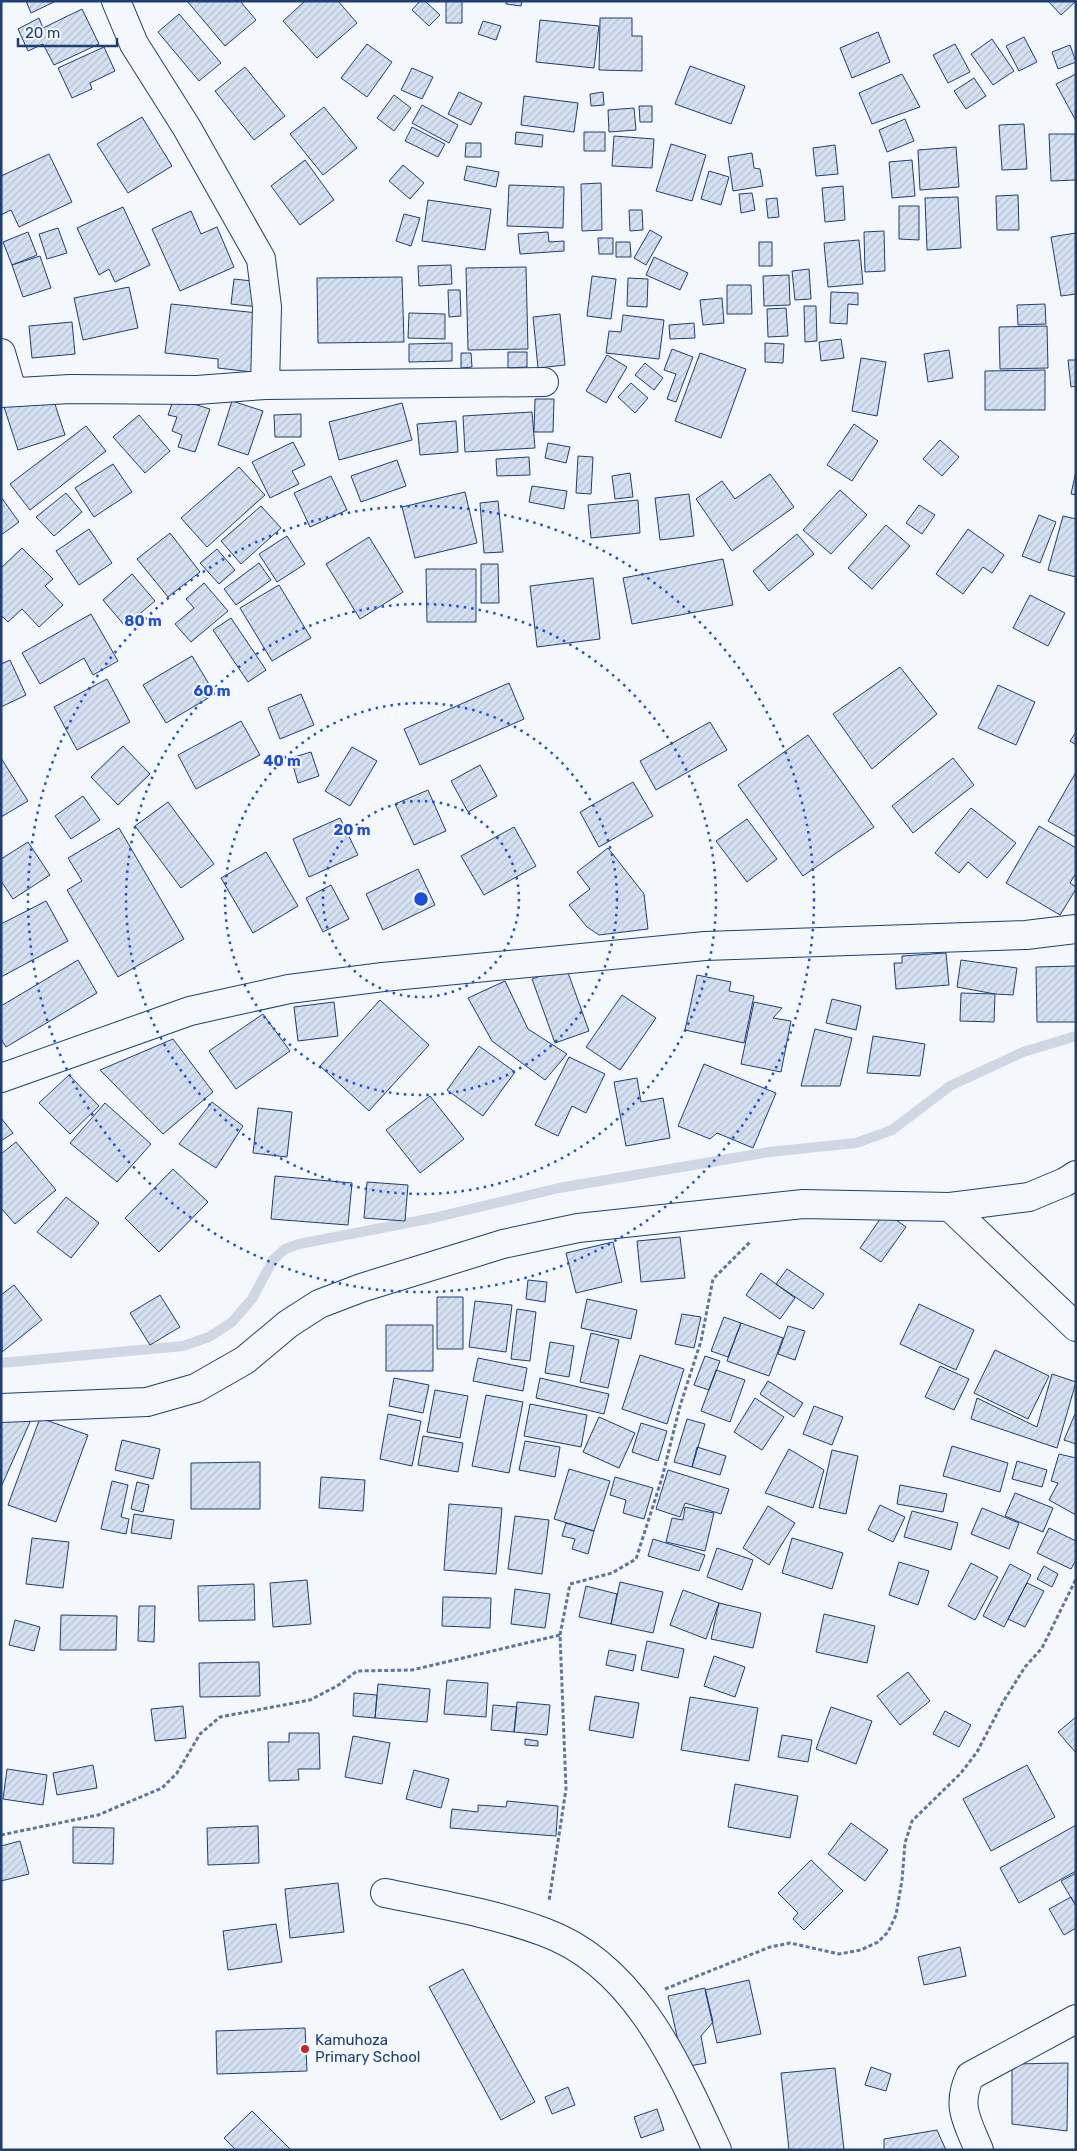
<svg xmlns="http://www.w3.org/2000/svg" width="1077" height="2151" font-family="Rubik,sans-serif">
<defs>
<pattern id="building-hatch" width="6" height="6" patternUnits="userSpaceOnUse" patternTransform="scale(1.25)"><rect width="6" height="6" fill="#d5e0f0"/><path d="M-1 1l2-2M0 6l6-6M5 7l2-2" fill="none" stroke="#b6c1d1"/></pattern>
</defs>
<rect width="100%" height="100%" fill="#f4f7fb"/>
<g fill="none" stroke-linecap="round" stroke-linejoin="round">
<path stroke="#cfd7e4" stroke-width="10" d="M1,1363L183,1346L209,1337L232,1322L252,1299L273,1260L285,1249L299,1244L433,1218L559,1188L769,1152L856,1143L892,1130L950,1086L1023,1052L1076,1036"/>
</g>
<path fill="url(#building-hatch)" stroke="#1d3f73" d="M26,1H56L31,13Z
M187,1H240L256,20L225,46Z
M305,1H338L357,23L317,58L283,21Z
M420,1H425L440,15L429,26L412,10Z
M446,1H462V23H446Z
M506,1H522L521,6L506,4Z
M1048,1H1076L1061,15Z
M82,9L99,44L54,65L43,44L28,51L18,29L39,18L43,28Z
M179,14L221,63L199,81L158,32Z
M600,18H632V36H642V71L599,70Z
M540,20L599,26L594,68L536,62Z
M483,21L501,26L496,40L478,34Z
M878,32L890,62L852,78L840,48Z
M1024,37L1037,62L1019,71L1006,46Z
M992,39L1014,71L993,85L971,54Z
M367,44L392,62L367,97L341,78Z
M955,44L970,72L948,83L933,55Z
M1070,45L1076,62L1058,69L1052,52Z
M104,47L115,71L90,83L92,89L72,98L58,68Z
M690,66L745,86L731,124L675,104Z
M245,67L285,116L254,140L215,91Z
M412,68L433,77L422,99L401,90Z
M902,74L920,107L872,124L859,93Z
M1076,74V121L1056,84Z
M974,78L986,96L966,109L954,91Z
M459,92L482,103L471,125L448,114Z
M603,92L604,105L591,106L590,94Z
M394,95L411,108L394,131L377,118Z
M524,96L578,103L574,132L521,125Z
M422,105L458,125L449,143L412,123Z
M639,106H652V122H640Z
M324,107L357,148L323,175L290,134Z
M634,108L636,130L609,132L608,110Z
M142,117L172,166L128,193L97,144Z
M905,119L914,141L887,152L879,130Z
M1024,124L1027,169L1002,170L999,125Z
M412,127L445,144L438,157L405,141Z
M516,132L543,135L542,147L515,144Z
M584,132H605V151H584Z
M1049,134H1075L1076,180L1051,181Z
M614,136L654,139L652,168L612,166Z
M466,143H481V157H465Z
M671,144L706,155L692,201L656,191Z
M835,145L838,174L816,176L813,148Z
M956,147L959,187L920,190L918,150Z
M752,153L754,168L760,169L763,186L733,191L728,157Z
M49,154L72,202L19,227L11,210L1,215V176Z
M305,160L334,200L300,225L271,186Z
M912,160L915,196L892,198L889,162Z
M403,165L424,183L410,199L389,181Z
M467,166L499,172L496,187L464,180Z
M709,171L729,177L721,205L701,199Z
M601,183L602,230L582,231L581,184Z
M509,185L564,187L563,228L507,226Z
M843,186L845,220L825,222L822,188Z
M752,193L755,210L741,213L739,194Z
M1018,195L1019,230H997L996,196Z
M958,197L961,248L927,250L925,198Z
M777,198L779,217L768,218L766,199Z
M428,200L491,209L485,250L422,241Z
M899,206H919V240L899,239Z
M123,207L150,265L115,282L109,269L99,275L77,228Z
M629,210H642L643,230L630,231Z
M191,211L201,234L217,227L234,267L180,291L152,229Z
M404,214L420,218L411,246L396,241Z
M58,228L67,253L47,259L39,234Z
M650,230L662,237L646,265L634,258Z
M884,231L885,271L865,272L864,232Z
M28,232L37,255L12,265L3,242Z
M548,232L549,242L564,241V251L520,254L518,234Z
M1076,233V294L1061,296L1051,237Z
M598,238H613V254H599Z
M859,240L863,284L828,287L824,243Z
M616,242H630L631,257H616Z
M759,242H772V266H759Z
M40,256L51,288L23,297L12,265Z
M654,257L688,273L680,290L646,275Z
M451,265L452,284L419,286L418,266Z
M526,267L528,349L468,350L466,268Z
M809,269L811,299L795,300L792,271Z
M789,275L790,305L764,306L763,276Z
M592,276L616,279L611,319L587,316Z
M402,277L404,342L318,343L317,278Z
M628,278L648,279L647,307L627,306Z
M234,279L261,282L258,307L231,304Z
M727,285H751L752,314H727Z
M129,287L138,328L83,340L74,298Z
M448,290H460L461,316L449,317Z
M831,292L858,293V305L848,304L847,324L830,323Z
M722,298L724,323L703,325L700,300Z
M171,304L258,313L252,372L218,368V359L165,353Z
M1045,304L1046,324L1018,325L1017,305Z
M804,306H816L817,341L805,342Z
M786,308L788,336L768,337L767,309Z
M409,313L445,314V339L408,338Z
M560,314L565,365L538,368L533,317Z
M623,315L664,320L659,359L606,353L609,331L621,332Z
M72,322L75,354L32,358L29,326Z
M694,323L695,338L670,339L669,325Z
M1047,326L1048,368L1000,369L999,327Z
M841,339L844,358L821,361L819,342Z
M452,343V361L409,362V344Z
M765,343L784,344L783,363L765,362Z
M672,349L693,357L676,402L667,399L676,374L664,370Z
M949,350L953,378L928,382L924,354Z
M508,352H527V367L508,368Z
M461,353H471L472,367L461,368Z
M700,353L746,369L721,438L675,421Z
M607,355L627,367L606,403L586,391Z
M861,358L886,362L877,416L852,411Z
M1068,360H1076V386L1071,387Z
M645,363L663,378L654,390L635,375Z
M1045,370V410H985V371Z
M631,383L648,398L635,413L618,397Z
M51,392L65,435L18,450L4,407Z
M174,398L210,409L195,452L178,447L182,435L172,431L177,417L168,415Z
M535,399H554L553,432H534Z
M232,401L263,411L248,455L218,445Z
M402,403L412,440L339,460L329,422Z
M532,412L535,448L465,452L463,416Z
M301,414V437H275L274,415Z
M139,415L170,451L145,473L113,437Z
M456,421L458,452L420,455L417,424Z
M854,424L878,441L852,481L827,465Z
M86,426L106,451L30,510L10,484Z
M940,440L959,457L942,476L923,459Z
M293,442L305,465L292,471L299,484L270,498L252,462Z
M548,443L570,447L566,463L545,458Z
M578,456L593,457L591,494L576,493Z
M529,457L530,475L497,476L496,459Z
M397,460L406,486L361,502L351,476Z
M113,464L132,492L94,517L75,488Z
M239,467L265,495L207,547L181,518Z
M1076,471V495L1071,494Z
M630,473L633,497L615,499L612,476Z
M770,474L794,507L732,551L696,499L722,481L735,499Z
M331,476L347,510L310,527L294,493Z
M532,486L567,491L564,509L529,502Z
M840,490L867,515L831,554L803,530Z
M465,492L477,543L415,558L402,507Z
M66,493L82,512L54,536L36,517Z
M689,494L694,536L660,540L655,498Z
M1,497L19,522L1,535Z
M638,500L640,533L591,538L588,505Z
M498,501L503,552L484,553L480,503Z
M919,505L935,515L922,534L906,523Z
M261,506L281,528L241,564L221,541Z
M1039,515L1056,522L1040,563L1022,556Z
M1063,516L1076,519V577L1048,570Z
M886,525L910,546L872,589L848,568Z
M89,529L112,563L79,585L56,551Z
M968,529L1004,555L992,573L983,567L963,594L936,574Z
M170,533L200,572L168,597L137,559Z
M797,534L814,554L769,591L753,571Z
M287,536L305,564L277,582L259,554Z
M369,537L403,592L360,619L326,564Z
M22,548L53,579L45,586L63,605L39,627L22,609L8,622L1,615V568Z
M217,549L235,570L219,584L200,563Z
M723,559L733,605L632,624L623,578Z
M259,563L271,580L236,605L224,589Z
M481,564H498L499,603H481Z
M426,569H476V622H427Z
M132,574L155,601L125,626L103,600Z
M593,578L600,639L537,647L530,586Z
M204,583L228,611L191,642L175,624L194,608L186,599Z
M279,585L311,638L272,661L240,608Z
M1030,595L1065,613L1048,646L1013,628Z
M91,614L118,661L93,675L84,658L40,684L22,653Z
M231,618L266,670L248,682L213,630Z
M192,656L215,694L166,723L143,685Z
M10,660L26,695L1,707V664Z
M900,667L937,714L872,769L833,714Z
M107,679L130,722L77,750L54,707Z
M509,683L524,719L420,765L404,729Z
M998,685L1035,702L1016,745L978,728Z
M301,694L314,725L280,739L268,708Z
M241,721L260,755L196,789L178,755Z
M710,722L727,750L656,790L640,761Z
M1076,732V745L1070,741Z
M808,735L874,827L803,876L738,785Z
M123,746L150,774L118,805L91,777Z
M352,747L377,761L350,806L325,791Z
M311,752L319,776L298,783L291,758Z
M1,758L28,801L1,817Z
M953,758L974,785L913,833L892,806Z
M480,765L497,796L468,812L451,781Z
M1076,772V837L1048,821Z
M633,782L653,816L599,847L580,812Z
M428,790L446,831L414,845L395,804Z
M83,796L100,820L71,839L55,816Z
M168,802L214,864L181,888L135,826Z
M971,808L1016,843L987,878L968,862L959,873L935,853Z
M340,818L358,855L309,877L293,839Z
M747,819L777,859L747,882L716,841Z
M1039,826L1076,848V873L1070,883L1076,887V889L1060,915L1006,883Z
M514,827L536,866L484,895L461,856Z
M119,828L184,939L118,977L67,890L82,881L68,858Z
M28,842L50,875L13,899L1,881V859Z
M608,848L644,894L648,929L599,935L587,927L569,905L590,889L577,872Z
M266,852L298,906L253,933L221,878Z
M418,869L435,905L383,930L366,894Z
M331,885L349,919L323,932L306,898Z
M46,901L68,941L1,977V924Z
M946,953L949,985L896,989L894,963H902V956Z
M78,960L97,993L6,1047L1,1039V1006Z
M961,960L1017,968L1013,995L995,994L957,987Z
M1076,966V1022H1037L1036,967Z
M566,967L589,1031L555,1043L532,979Z
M697,975L731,982L729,991L754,996L744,1043L685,1030Z
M505,981L528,1029L567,1054L545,1080L492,1041L468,998Z
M961,993L995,994L994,1022L960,1021Z
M622,995L656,1018L620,1070L586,1047Z
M832,999L861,1006L856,1030L826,1023Z
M380,1000L429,1045L369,1111L320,1066Z
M334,1002L338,1036L298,1041L294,1007Z
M754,1002L782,1008L773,1018L791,1021L781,1072L741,1064Z
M263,1014L290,1051L236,1089L209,1051Z
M815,1029L852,1038L840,1086H801Z
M873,1036L925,1044L920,1076L867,1073Z
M173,1039L213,1092L163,1134L100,1070Z
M479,1046L515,1072L483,1116L447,1090Z
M569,1057L605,1074L586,1113L572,1106L558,1136L535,1125Z
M704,1064L776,1093L753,1148L717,1133L710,1139L678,1126Z
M69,1075L99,1106L70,1134L39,1103Z
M637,1078L641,1102L663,1098L670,1138L626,1146L614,1082Z
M430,1096L464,1139L420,1173L386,1130Z
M212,1102L243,1126L216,1168L179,1144Z
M105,1103L151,1144L117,1182L70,1143Z
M258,1108L292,1112L287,1157L253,1153Z
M1,1118L13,1133L1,1141Z
M16,1142L56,1190L15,1224L1,1208V1154Z
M173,1169L208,1202L159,1252L125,1218Z
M275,1176L352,1183L348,1225L271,1219Z
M367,1182L408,1185L405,1221L364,1218Z
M66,1197L99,1223L71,1258L37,1232Z
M885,1212L906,1227L881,1262L860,1248Z
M680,1237L685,1278L641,1282L637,1241Z
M613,1242L622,1282L576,1293L566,1253Z
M787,1269L824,1294L813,1309L776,1284Z
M761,1273L795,1298L780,1319L746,1295Z
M528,1280L547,1282L545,1302L526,1299Z
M14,1285L42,1320L2,1352L1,1295Z
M160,1295L180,1327L150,1345L130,1313Z
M437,1297H463V1349H437Z
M587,1299L637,1310L631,1339L581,1328Z
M475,1301L512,1305L506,1352L469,1347Z
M919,1304L974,1330L956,1370L900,1344Z
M517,1309L536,1312L530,1361L511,1359Z
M682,1314L701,1317L694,1348L675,1344Z
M724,1317L741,1323L728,1357L711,1351Z
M741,1323L783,1338L769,1376L727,1361Z
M386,1325H433V1371H386Z
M788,1326L805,1331L795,1360L778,1354Z
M591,1333L619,1340L608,1388L580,1382Z
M550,1342L574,1346L569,1377L545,1373Z
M995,1350L1049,1376L1028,1419L974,1393Z
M640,1355L684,1369L667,1424L622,1409Z
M705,1356L720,1361L709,1390L694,1385Z
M478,1358L527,1368L523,1391L473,1381Z
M940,1366L969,1379L954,1410L925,1397Z
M716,1370L745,1380L730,1422L701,1411Z
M1052,1374L1076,1382L1057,1448L971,1419L977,1398L1037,1427Z
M394,1378L429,1385L423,1413L389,1406Z
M540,1378L609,1394L604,1414L536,1398Z
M768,1381L803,1403L794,1417L760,1394Z
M435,1390L468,1396L460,1438L427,1432Z
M486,1395L523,1402L509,1473L472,1466Z
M755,1398L784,1417L762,1450L734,1432Z
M530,1404L587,1415L581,1447L524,1436Z
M814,1406L843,1417L832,1445L803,1434Z
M5,1412L30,1422L1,1487V1421Z
M388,1414L421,1421L412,1466L380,1459Z
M1075,1414L1076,1415V1444L1064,1440Z
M599,1417L635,1433L619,1468L583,1452Z
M40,1418L88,1435L56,1522L8,1505Z
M687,1419L705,1424L692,1467L674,1462Z
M641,1423L667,1431L658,1461L632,1452Z
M423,1436L463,1443L458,1472L418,1465Z
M122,1440L160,1449L153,1479L115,1470Z
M525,1441L560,1447L555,1477L519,1470Z
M952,1446L1008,1463L1000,1492L943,1476Z
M697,1447L726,1456L720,1475L692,1467Z
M789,1449L824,1470L813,1508L765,1493Z
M832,1450L858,1456L846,1514L819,1508Z
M1059,1454L1076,1458V1515L1049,1500L1058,1483L1051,1481Z
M1017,1461L1047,1470L1042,1487L1012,1479Z
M260,1462V1509H191V1463Z
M569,1469L610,1481L594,1531L554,1519Z
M668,1470L729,1489L721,1514L685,1503L680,1517L656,1509Z
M321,1477L365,1480L363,1511L319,1508Z
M615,1477L653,1488L644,1519L623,1513L626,1500L610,1495Z
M112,1481L128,1485L121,1517L129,1519L126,1534L101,1529Z
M137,1482L149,1485L143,1512L131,1509Z
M900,1485L947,1494L943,1512L897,1504Z
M1015,1493L1053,1508L1043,1532L1005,1516Z
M449,1504L502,1508L496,1574L444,1570Z
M880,1505L905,1517L893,1542L868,1530Z
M768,1506L795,1523L769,1565L743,1548Z
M685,1507L714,1513L705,1551L666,1542L672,1518L683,1520Z
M982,1508L1019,1523L1009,1549L971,1534Z
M912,1511L958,1523L951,1550L904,1537Z
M134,1514L174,1520L171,1539L131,1533Z
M515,1516L549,1520L542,1574L508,1569Z
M566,1523L594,1531L588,1554L572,1549L575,1539L562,1536Z
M1049,1528L1076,1541V1560L1071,1569L1037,1553Z
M32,1538L69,1542L63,1588L26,1584Z
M792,1538L843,1553L832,1589L782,1573Z
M653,1539L705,1555L699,1571L648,1556Z
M717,1548L753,1560L742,1590L707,1577Z
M899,1562L929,1571L918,1605L889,1595Z
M971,1563L998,1577L975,1620L948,1606Z
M1010,1564L1031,1575L1004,1627L983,1616Z
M1044,1566L1058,1574L1052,1587L1037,1579Z
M307,1580L311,1624L273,1627L270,1583Z
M620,1582L663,1592L653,1633L611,1624Z
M1027,1583L1044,1591L1025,1627L1008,1619Z
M254,1584L255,1620L199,1621L198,1586Z
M586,1586L617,1594L611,1624L579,1617Z
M515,1589L550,1594L545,1628L511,1624Z
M683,1590L719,1603L706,1639L670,1625Z
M443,1597L491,1598L490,1628L442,1626Z
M719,1603L761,1613L753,1648L711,1639Z
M139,1606H155L154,1642L138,1641Z
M824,1614L875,1626L867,1663L816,1652Z
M61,1615L117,1616L116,1650H60Z
M15,1620L40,1627L34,1651L9,1645Z
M647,1641L684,1649L678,1678L641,1670Z
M609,1650L636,1655L633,1671L606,1665Z
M714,1656L745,1667L735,1697L704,1686Z
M259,1662L260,1696L200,1697L199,1663Z
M908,1672L930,1701L900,1725L877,1696Z
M447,1680L488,1683L486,1717L444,1714Z
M378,1684L430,1689L427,1722L375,1718Z
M354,1693L377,1695L375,1718L353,1716Z
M595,1696L639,1703L633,1738L589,1730Z
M690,1697L758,1708L749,1761L681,1750Z
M517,1702L550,1705L547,1735L514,1732Z
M493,1705L517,1707L514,1732L491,1730Z
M183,1706L186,1738L155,1741L151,1709Z
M831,1707L872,1721L856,1764L816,1749Z
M945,1711L971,1725L959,1747L933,1734Z
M1076,1717V1753L1058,1732Z
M289,1733H319L320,1769H298L299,1780L269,1781L268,1742H289Z
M782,1735L812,1740L808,1762L778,1757Z
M353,1736L390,1743L382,1784L345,1777Z
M525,1739L538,1741V1746L525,1745Z
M93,1765L97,1788L57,1795L53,1773Z
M1027,1765L1055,1817L991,1851L963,1799Z
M7,1769L47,1775L43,1805L3,1799Z
M414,1770L449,1779L441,1808L406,1799Z
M735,1784L798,1796L790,1838L728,1827Z
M507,1801L558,1806L556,1836L450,1828L452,1809L478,1812V1805L506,1807Z
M851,1823L888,1850L865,1881L828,1854Z
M1076,1825V1871L1019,1903L1000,1868Z
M258,1826L259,1863L208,1865L207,1828Z
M73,1827L114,1828L113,1864L73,1863Z
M20,1841L29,1874L1,1881V1846Z
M811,1860L843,1891L804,1930L793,1919L798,1913L778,1893Z
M1076,1873V1906L1061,1881Z
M338,1883L344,1932L290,1938L285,1889Z
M1071,1897L1076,1906V1928L1064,1935L1049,1909Z
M276,1924L282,1962L228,1970L223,1931Z
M960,1947L966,1976L924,1985L918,1957Z
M463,1969L535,2102L501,2120L429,1987Z
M749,1980L761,2034L717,2043L705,1990Z
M705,1988L713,2022L701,2036L706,2063L684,2067L668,1996Z
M305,2028L307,2071L217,2074L216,2031Z
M1068,2063L1067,2131L1012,2124V2064Z
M871,2067L891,2074L886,2091L865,2085Z
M835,2068L844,2150H789L781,2073Z
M568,2087L575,2105L552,2114L545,2097Z
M657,2109L664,2130L641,2138L634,2117Z
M252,2111L291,2150H236L224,2138Z
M937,2130L946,2150H884V2139Z"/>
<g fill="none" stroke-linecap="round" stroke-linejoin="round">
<g stroke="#1d3f73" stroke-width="30">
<path id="street" d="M116,1L134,44L187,128L261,259L267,307L265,385
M1,353L12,391
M1,393L70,389L197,390L265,385L544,382
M950,1207L1076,1327
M1,1408L147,1402L196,1388L245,1360L288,1324L319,1304L361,1288L503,1244L578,1228L803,1204L950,1207L1029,1197L1065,1182L1076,1175
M385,1893C438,1904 493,1913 544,1932C636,1965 679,2068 717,2150
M979,2150C967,2121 956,2106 970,2076L1076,2019"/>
</g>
<g stroke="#1d3f73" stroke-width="30">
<path id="secondary" d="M1,1078L190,1011L289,989L383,977L705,946L1026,935L1076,929"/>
</g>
<path stroke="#5e769c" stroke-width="3" stroke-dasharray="4 2.5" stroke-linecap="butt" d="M560,1635L570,1584L612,1573L636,1559L662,1478L680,1406L701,1341L713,1279L751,1241
M1,1835L98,1815L162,1788L177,1773L200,1734L220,1717L310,1700L337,1686L357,1671L412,1670L560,1635L566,1789L549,1901
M665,1989L770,1947L790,1943L839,1954L861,1950L878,1942L888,1932L896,1915L902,1880L905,1843L912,1821L961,1773L977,1752L1003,1702L1025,1667L1042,1648L1076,1579"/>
<use href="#street" stroke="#f4f7fb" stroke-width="28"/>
<use href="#secondary" stroke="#f4f7fb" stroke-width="28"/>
</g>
<g fill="none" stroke="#1d4ed8" stroke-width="2.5" stroke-dasharray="2.5 5">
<circle cx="421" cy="899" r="98"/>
<circle cx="421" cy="899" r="196"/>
<circle cx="421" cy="899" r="295"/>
<circle cx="421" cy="899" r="393"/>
</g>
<circle fill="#c62828" stroke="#f4f7fb" stroke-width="2" cx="305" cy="2049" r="5"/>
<g text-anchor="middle" stroke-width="4" stroke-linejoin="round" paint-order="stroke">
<g font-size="15" fill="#1d3f73" stroke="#f4f7fb" text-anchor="start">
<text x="315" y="2045">Kamuhoza<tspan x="315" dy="17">Primary School</tspan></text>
</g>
</g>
<circle cx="421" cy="899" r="8" fill="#1d4ed8" stroke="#f4f7fb" stroke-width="2.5"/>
<g font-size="15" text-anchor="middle" font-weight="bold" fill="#1d4ed8" stroke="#f4f7fb" stroke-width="4" stroke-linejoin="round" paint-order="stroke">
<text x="143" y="626">80 m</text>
<text x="212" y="696">60 m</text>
<text x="282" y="766">40 m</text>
<text x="352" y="835">20 m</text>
</g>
<rect width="1077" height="2151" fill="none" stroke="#1d3f73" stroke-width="5"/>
<path d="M18 38v8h99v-8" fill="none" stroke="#1d3f73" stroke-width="2.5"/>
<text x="25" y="38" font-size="15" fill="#1d3f73" stroke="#f4f7fb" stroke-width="4" paint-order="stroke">20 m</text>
</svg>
